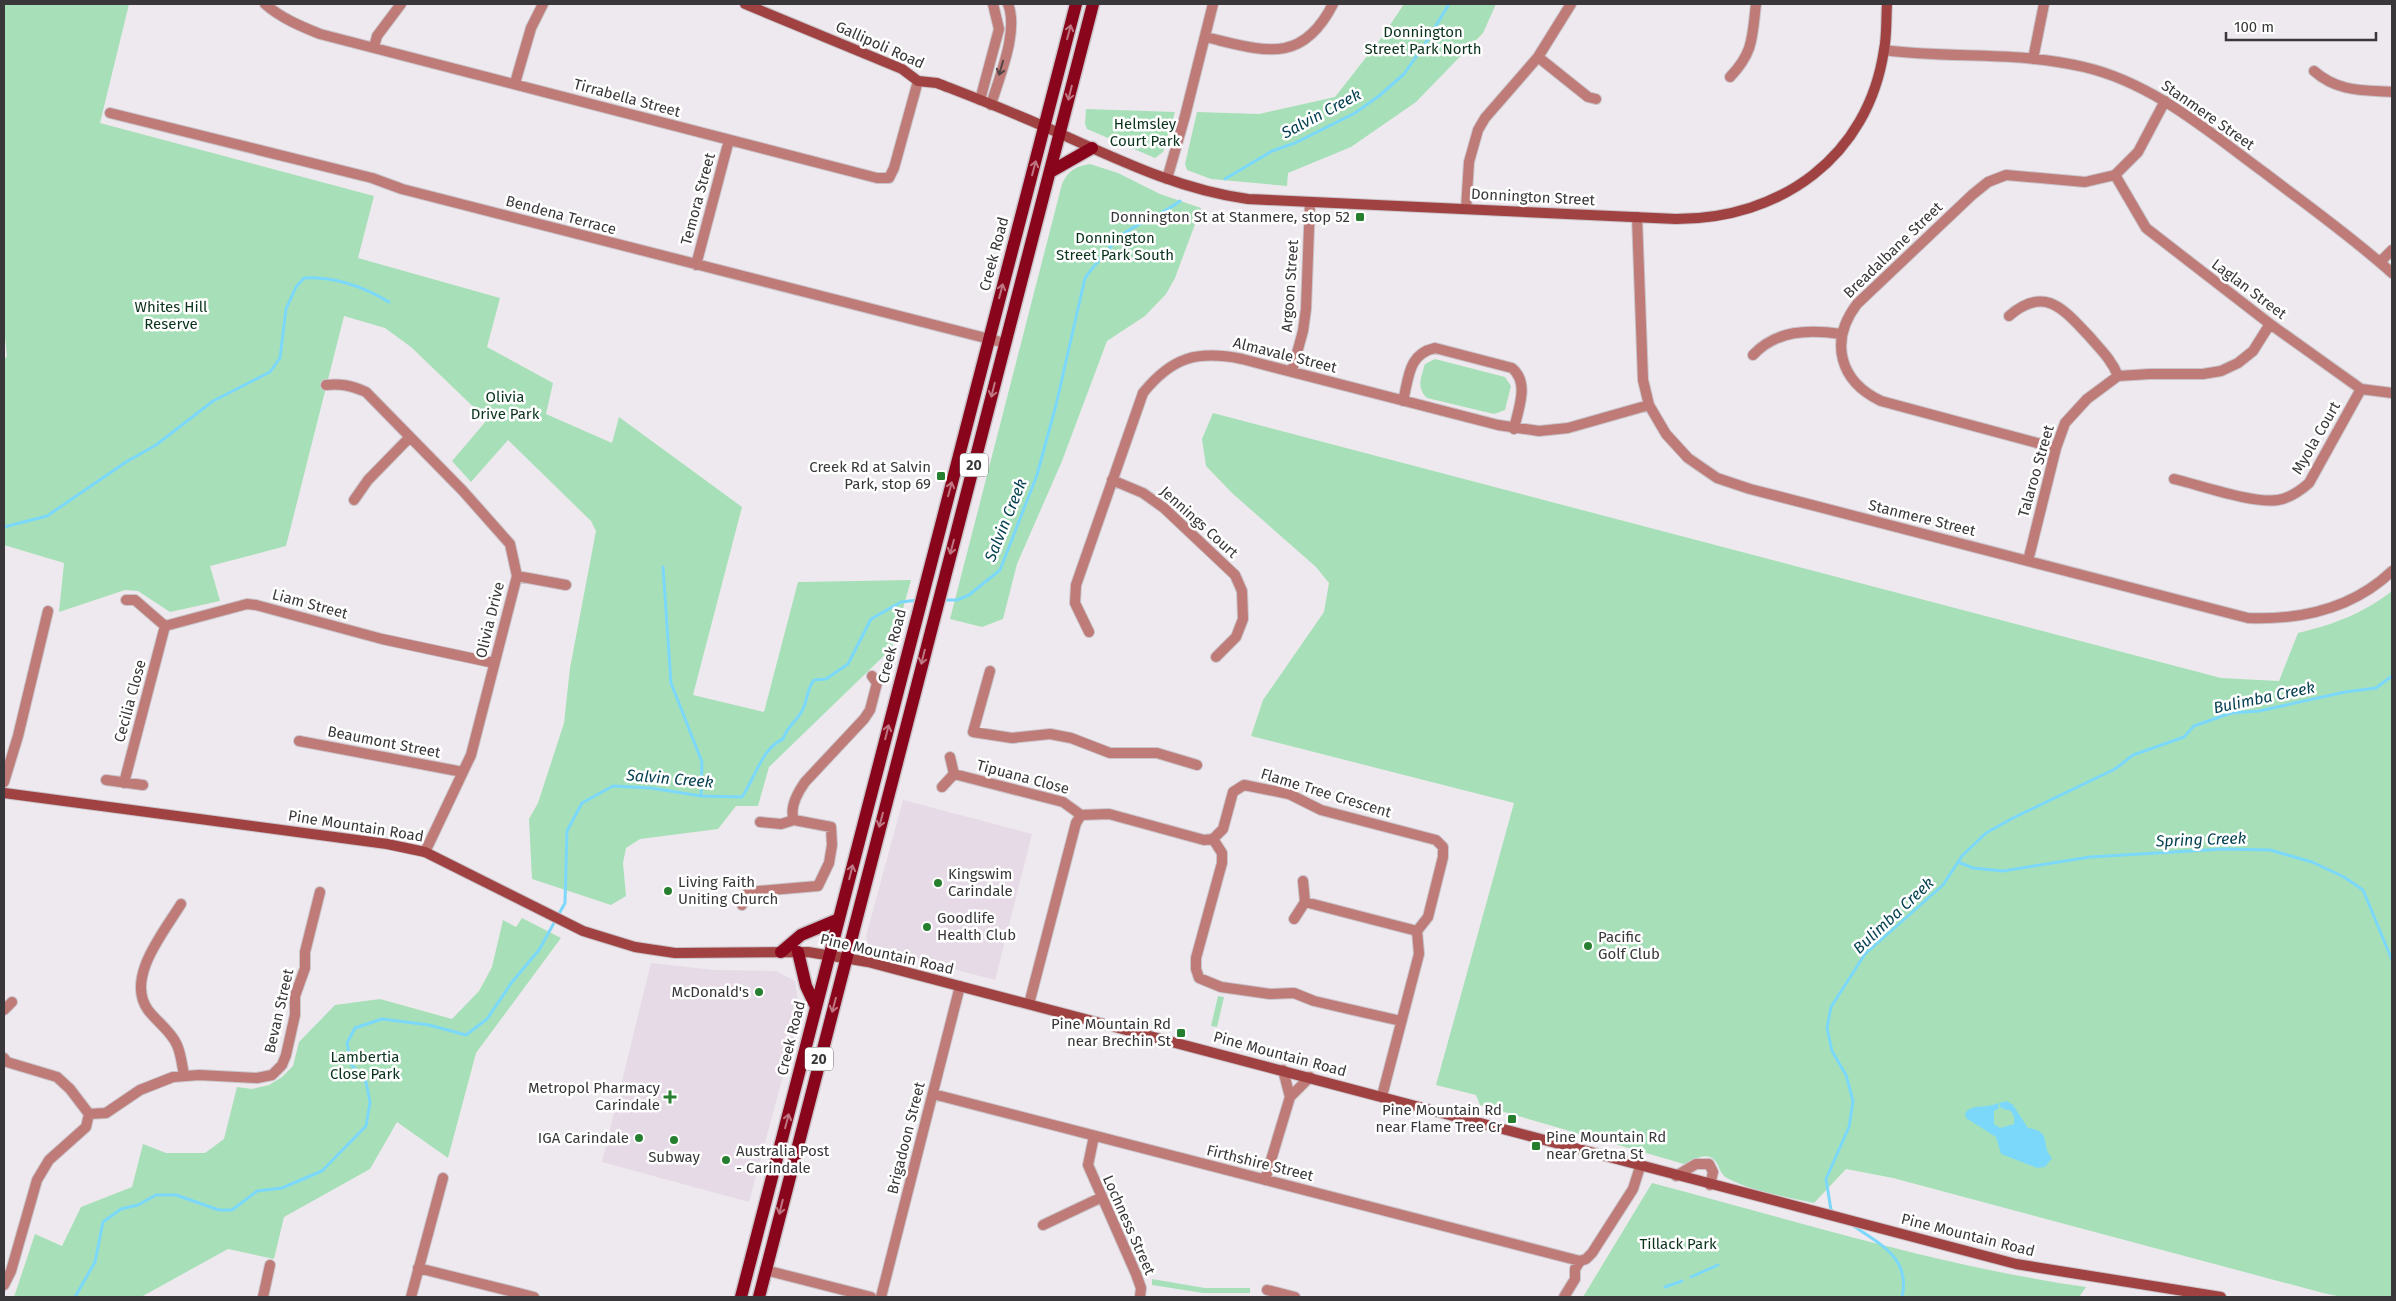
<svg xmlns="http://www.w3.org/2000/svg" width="2396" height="1301" font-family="'Fira Sans',sans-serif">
<rect width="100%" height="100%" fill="#eee9ee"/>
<path fill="#e5dae5" d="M903,800L1032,834L995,980L872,948L868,944L866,936Z
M651,963L714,970L776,971L795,981L800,1013L749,1202L602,1162Z"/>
<path fill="#a7e0b8" d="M4,4H129L100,123L374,196L358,258L500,298L487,347L553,383L546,414L612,443L619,417L742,507L693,695L764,712L798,582L911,580L892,648L769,767L758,806H736L718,829L640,839L626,848L623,863L626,896L611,905L532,879L529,819L538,803L564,723L570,668L596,531L591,521L508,440L471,482L452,461L487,420L411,347L385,328L344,316L286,546L210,566L220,601L170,612L138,591L125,590L59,612L64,563L4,545V360L7,356L4,327Z
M1404,4H1496L1483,33L1416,102L1351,147L1288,173L1287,186L1211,179L1187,170L1185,164L1197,112L1259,114L1335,97L1382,37Z
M1086,109L1175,112L1163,152L1155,158L1087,129L1085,124Z
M1090,164L1118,173L1160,194L1201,208L1175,278L1166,294L1145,316L1107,341L1062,461L1017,564L1003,619L982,627L950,619L1062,184C1068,171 1075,166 1090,164Z
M1435,359L1505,377L1511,386L1505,410L1494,414L1427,398C1416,387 1421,378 1425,364Z
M1213,413L2221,678L2279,681L2298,633C2335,624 2362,614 2392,591V1297H2342L2323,1293L1893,1178L1846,1169L1814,1203C1785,1196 1753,1192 1727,1178C1718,1173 1720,1161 1710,1157C1702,1154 1692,1161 1684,1164L1480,1105L1476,1095L1436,1085L1514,803L1251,736L1263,700L1324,612L1329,583L1316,567L1232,493L1206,466L1202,439Z
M522,918L561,938L476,1053L448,1158L397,1122L370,1169L284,1217L274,1259L228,1249L141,1297H14L35,1234L62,1246L81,1207L132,1187L143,1144L166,1153H205L224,1139L237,1087L252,1089L269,1085L282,1077L293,1066L299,1042L335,1005L380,999L452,1019L479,991L492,967L503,920L516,927Z
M1218,996L1224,997L1217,1027L1211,1026Z
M1652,1183C1796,1221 1939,1266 2086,1287L2079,1297H1583Z
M1152,1279L1205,1288H1250V1293H1203L1152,1285Z"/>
<path fill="#7cd8fa" d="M2007,1101L2013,1105L2028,1128C2053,1131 2040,1145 2052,1158L2045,1167L2037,1168L2001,1154L1996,1137L1966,1118L1965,1113C1973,1103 1987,1109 1998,1103L1999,1108L1994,1111V1124L2000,1128L2014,1124V1117L2011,1111L2001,1108L1999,1103Z"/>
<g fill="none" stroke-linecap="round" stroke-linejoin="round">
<path stroke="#7cd8fa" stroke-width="3" d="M1225,179L1272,151L1295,143L1355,113L1379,96L1404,74L1425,44L1449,4
M4,527L47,516L126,462L156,445L213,401L270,372L280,358L286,309L296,287L304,278C335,276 362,286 389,302
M663,567L671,683L702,762L701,796
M942,600H957L969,595L1000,570L1037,475L1056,405L1085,278C1093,267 1116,239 1126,232C1144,220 1163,214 1180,201
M1958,862L1973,868L2003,871L2090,857L2223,849L2270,850L2312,862L2344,877L2363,890L2392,960
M1835,1213L1831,1210L1826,1179L1849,1127L1853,1101L1846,1075L1832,1051L1827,1028L1831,1007L1865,954L1943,885L1962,856L1986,833L2013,818L2115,769L2133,755L2184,737L2194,726L2231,713L2259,711L2345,692L2376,688L2392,676
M1852,1225C1880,1244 1911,1258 1902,1297
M1691,1277L1718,1265
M1665,1287L1682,1281
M75,1297L95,1262L103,1222L121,1209L138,1205L156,1195H176L219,1210H232L257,1191L282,1188L322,1171L366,1126L370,1102L366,1082L351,1064L347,1043L355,1028L382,1019L429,1025L466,1035L487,1019L512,982L539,950L565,903L567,831L582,803L613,786L651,788L701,796L742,797C755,778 762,748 783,739C788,725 796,722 802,711C808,701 806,690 814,680L826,679L848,664L871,619L901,602L918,600"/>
<g stroke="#cac5ca" stroke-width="12">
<path id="street" d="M265,4C281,18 300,26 320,34L877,178H889L894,168L918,81
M1205,37C1262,50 1301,67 1333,4
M374,47L377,36L401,4
M1884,50C1950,59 2018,51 2084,67C2153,83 2209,132 2265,173C2308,206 2352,237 2392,273
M1538,57L1588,97L1596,99
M2033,59L2044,4
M2314,71C2338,92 2362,90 2392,92
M1730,77C1754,52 1752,37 1756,4
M515,83L531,28L543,4
M980,100L999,29L993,4
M991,105C999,77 1019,32 1008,4
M110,113L372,178L402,189L1005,343
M2115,175L2146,228L2270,324L2361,389L2392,393
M1167,179L1185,116L1213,4
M1466,209L1469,162L1478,130L1485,118L1538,57L1571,4
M1637,217L1643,380L1649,405L1666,434L1688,458L1717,478L1750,489L2248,618C2301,620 2352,609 2392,571
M2380,262L2392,250
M696,265L729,140
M2009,316C2045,285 2063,309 2089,336C2100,349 2112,360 2118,376
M1753,355C1776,330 1809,329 1841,334
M1292,371L1303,331L1306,309L1310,202
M326,385C341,383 352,386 366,392L463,491L510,544L517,576L471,755L425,852
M1403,401C1409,377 1408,354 1435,348L1512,368C1530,383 1518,409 1514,429
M2056,448L1881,401C1839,381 1829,341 1857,304L1972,195L1988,182L2006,175L2085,182L2115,175L2138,152L2165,101
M2174,479C2200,485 2253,504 2278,500C2290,498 2300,491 2309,483L2361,389
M1112,480L1143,493L1164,508L1235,575L1242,591L1243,619L1236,637L1216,657
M354,500L368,480L409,438
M2028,561L2056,448L2065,423L2087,399L2118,376L2150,374H2203L2221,371L2238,363L2253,351L2270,324
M517,576L566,585
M126,600H135L165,626L247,604L256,605L382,639L494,663
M1089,632L1075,603L1076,585L1143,393C1172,357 1197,350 1242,359L1498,425L1539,431L1568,428L1649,405
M990,671L973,732L1012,738L1050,734L1071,738L1110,753H1157L1197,765
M299,741L463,772
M954,774L1063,802L1081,815
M106,780L143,785
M4,782L18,736L48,611
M124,783L165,626
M942,787L954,774L950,757
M760,822L781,824L794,820
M1213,839L1222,853V863L1196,958V969L1199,978L1221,987L1270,994L1294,993L1314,1001L1401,1021
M1305,902L1417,931
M181,904C164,932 125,978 148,1010C157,1022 171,1031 177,1045C181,1054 182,1065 184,1075
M742,905L748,892L818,886L829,863L832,845L831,827L794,820C789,808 798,792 805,782L864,719L870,710L877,683L872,676
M1294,919L1305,902L1303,881
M1029,1004L1076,823L1081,815L1109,814L1204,840L1213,839L1223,829L1233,792L1244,785L1289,794L1321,810L1436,840L1443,847V857L1428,917L1417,931L1419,954L1382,1096
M4,1010L12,1002
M4,1058L7,1062L57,1077L70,1089L89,1114
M933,1094L1580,1261
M1290,1097L1310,1077
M1094,1136L1088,1165L1136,1274L1141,1288L1140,1297
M1676,1176L1696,1164H1709L1713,1172L1710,1185
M1265,1180L1290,1097L1283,1070
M1043,1225L1100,1198
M418,1268L534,1297
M765,1270L871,1297
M4,1285L11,1271L37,1180L49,1160L86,1127L89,1114L106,1113L140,1090L173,1077L199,1075L257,1078L272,1075L282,1065L286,1055L295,1015V996L305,968V952L320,892
M1267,1290L1295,1297
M263,1297L270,1265
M411,1297L443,1178
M881,1297L960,986
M1564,1297L1575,1279V1269L1580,1261L1586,1259L1592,1253L1633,1189L1640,1167"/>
</g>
<g stroke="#cac5ca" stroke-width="12">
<path id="secondary" d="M745,4L902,69L918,81L937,83C978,99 1020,115 1061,134C1121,161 1181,190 1248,199L1676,219C1781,219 1868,157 1884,50C1887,35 1886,19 1887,4
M4,793L387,844L425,852L583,931L635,947L675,953L808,952L868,962L2016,1264L2221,1297"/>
</g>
<g stroke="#cac5ca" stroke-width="15">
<path id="primary" d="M1050,172L1092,148
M781,952L801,935L839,919
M798,952L806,986L816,1007
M741,1297L1076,4
M759,1297L1093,4"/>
</g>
<use href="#street" stroke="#be7b78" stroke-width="10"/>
<use href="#secondary" stroke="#a04242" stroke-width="10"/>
<use href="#primary" stroke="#88051b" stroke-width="12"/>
</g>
<defs><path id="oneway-shaft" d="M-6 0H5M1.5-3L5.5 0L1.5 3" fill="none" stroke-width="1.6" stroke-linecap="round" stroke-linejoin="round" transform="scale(1.25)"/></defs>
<g stroke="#be7682">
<use href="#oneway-shaft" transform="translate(1069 32) rotate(-75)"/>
<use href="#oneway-shaft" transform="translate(1070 93) rotate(104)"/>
<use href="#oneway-shaft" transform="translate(1034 168) rotate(-75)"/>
<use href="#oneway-shaft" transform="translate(1001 291) rotate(-75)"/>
<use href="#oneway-shaft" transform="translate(993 390) rotate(104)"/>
<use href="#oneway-shaft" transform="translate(950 489) rotate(-75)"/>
<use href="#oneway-shaft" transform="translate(952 547) rotate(105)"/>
<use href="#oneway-shaft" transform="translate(923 657) rotate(104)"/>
<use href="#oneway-shaft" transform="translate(887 732) rotate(-76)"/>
<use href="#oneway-shaft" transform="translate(881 820) rotate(105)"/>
<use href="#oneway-shaft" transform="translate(851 872) rotate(-76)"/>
<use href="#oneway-shaft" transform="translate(834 1005) rotate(105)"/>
<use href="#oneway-shaft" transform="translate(787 1121) rotate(-75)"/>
<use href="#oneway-shaft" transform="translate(781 1207) rotate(104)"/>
</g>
<use stroke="#544546" href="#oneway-shaft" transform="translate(1001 68) rotate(106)"/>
<g fill="#267f2e" stroke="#fff" stroke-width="2">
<rect x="1355" y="212" width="10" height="10" rx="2.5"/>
<rect x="936" y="471" width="10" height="10" rx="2.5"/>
<circle cx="938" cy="883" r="5"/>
<circle cx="668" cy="891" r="5"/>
<circle cx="927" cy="927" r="5"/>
<circle cx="1588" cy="946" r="5"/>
<circle cx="759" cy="992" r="5"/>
<rect x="1176" y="1028" width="10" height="10" rx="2.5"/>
<path d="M667.5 1089.5h5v5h5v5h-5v5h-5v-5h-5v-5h5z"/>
<rect x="1507" y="1114" width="10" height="10" rx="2.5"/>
<circle cx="639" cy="1138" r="5"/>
<circle cx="674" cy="1140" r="5"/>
<rect x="1531" y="1141" width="10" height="10" rx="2.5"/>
<circle cx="726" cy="1160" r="5"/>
</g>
<g text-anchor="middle" stroke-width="5" stroke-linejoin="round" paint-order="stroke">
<g fill="#fff" stroke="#747374" stroke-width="1">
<rect x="960" y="453.5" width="28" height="23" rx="4"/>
<rect x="805" y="1047.5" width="28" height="23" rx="4"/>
</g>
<g font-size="14" font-weight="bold" fill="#393739">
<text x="974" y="470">20</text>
<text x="819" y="1064">20</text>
</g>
<g font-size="15" fill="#0a331c" stroke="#fff">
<text x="1423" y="37">Donnington<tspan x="1423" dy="17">Street Park North</tspan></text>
<text x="1145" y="129">Helmsley<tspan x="1145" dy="17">Court Park</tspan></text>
<text x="1115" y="243">Donnington<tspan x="1115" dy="17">Street Park South</tspan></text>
<text x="171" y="312">Whites Hill<tspan x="171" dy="17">Reserve</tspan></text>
<text x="505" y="402">Olivia<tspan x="505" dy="17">Drive Park</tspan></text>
<text x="365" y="1062">Lambertia<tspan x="365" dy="17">Close Park</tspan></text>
<text x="1678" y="1249">Tillack Park</text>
</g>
<g font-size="15" fill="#393739" stroke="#fff">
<text transform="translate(880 45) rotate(24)" y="5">Gallipoli Road</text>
<text transform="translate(627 98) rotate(15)" y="5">Tirrabella Street</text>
<text transform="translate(2208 115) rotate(35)" y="5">Stanmere Street</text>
<text transform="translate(1533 197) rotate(3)" y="5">Donnington Street</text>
<text transform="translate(698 199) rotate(-75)" y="5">Temora Street</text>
<text transform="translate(561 215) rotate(15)" y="5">Bendena Terrace</text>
<text transform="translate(1893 250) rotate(-44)" y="5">Breadalbane Street</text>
<text transform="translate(994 254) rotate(-75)" y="5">Creek Road</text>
<text transform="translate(1290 286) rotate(-86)" y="5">Argoon Street</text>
<text transform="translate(2249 289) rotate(37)" y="5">Laglan Street</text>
<text transform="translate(1285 355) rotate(14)" y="5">Almavale Street</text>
<text transform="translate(2316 438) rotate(-60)" y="5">Myola Court</text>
<text transform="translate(2036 471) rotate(-74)" y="5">Talaroo Street</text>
<text transform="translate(1922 518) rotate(14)" y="5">Stanmere Street</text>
<text transform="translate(1199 522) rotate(42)" y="5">Jennings Court</text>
<text transform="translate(310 604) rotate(15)" y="5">Liam Street</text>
<text transform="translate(490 620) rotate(-76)" y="5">Olivia Drive</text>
<text transform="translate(892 646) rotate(-76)" y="5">Creek Road</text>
<text transform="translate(130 701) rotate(-75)" y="5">Cecilia Close</text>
<text transform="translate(384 742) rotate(11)" y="5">Beaumont Street</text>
<text transform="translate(1023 777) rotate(15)" y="5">Tipuana Close</text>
<text transform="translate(1326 793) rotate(17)" y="5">Flame Tree Crescent</text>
<text transform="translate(356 826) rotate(9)" y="5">Pine Mountain Road</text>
<text transform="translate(887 954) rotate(13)" y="5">Pine Mountain Road</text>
<text transform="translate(279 1011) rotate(-77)" y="5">Bevan Street</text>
<text transform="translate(791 1038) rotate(-76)" y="5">Creek Road</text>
<text transform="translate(1280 1054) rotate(15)" y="5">Pine Mountain Road</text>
<text transform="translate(906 1138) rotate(-76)" y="5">Brigadoon Street</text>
<text transform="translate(1260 1163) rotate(14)" y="5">Firthshire Street</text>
<text transform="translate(1129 1225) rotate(66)" y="5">Lochness Street</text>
<text transform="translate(1968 1235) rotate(14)" y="5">Pine Mountain Road</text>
</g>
<g font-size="15" fill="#393739" stroke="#fff" text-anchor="end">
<text x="1350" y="222">Donnington St at Stanmere, stop 52</text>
<text x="931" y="472">Creek Rd at Salvin<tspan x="931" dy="17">Park, stop 69</tspan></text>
<text x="948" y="879" text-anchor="start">Kingswim<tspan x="948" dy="17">Carindale</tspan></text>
<text x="678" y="887" text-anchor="start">Living Faith<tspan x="678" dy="17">Uniting Church</tspan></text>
<text x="937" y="923" text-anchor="start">Goodlife<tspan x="937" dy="17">Health Club</tspan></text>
<text x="1598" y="942" text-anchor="start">Pacific<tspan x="1598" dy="17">Golf Club</tspan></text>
<text x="749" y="997">McDonald's</text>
<text x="1171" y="1029">Pine Mountain Rd<tspan x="1171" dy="17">near Brechin St</tspan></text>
<text x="660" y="1093">Metropol Pharmacy<tspan x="660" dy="17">Carindale</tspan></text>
<text x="1502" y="1115">Pine Mountain Rd<tspan x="1502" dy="17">near Flame Tree Cr</tspan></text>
<text x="1546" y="1142" text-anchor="start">Pine Mountain Rd<tspan x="1546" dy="17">near Gretna St</tspan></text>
<text x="629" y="1143">IGA Carindale</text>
<text x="736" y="1156" text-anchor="start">Australia Post<tspan x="736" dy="17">- Carindale</tspan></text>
<text x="674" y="1162" text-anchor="middle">Subway</text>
</g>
<g font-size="16" font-style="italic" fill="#033f50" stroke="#fff">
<text transform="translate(1321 113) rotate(-28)" y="6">Salvin Creek</text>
<text transform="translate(1005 520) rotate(-68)" y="6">Salvin Creek</text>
<text transform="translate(2264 697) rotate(-12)" y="6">Bulimba Creek</text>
<text transform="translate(670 778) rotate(5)" y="6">Salvin Creek</text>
<text transform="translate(2201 839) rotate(-2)" y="6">Spring Creek</text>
<text transform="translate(1893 915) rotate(-43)" y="6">Bulimba Creek</text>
</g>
</g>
<rect width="2396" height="1301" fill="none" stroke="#393739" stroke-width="10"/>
<path d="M2226 32v8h150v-8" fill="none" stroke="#393739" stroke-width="2.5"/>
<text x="2234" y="32" font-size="15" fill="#393739" stroke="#ffffff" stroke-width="4" paint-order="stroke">100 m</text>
</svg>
